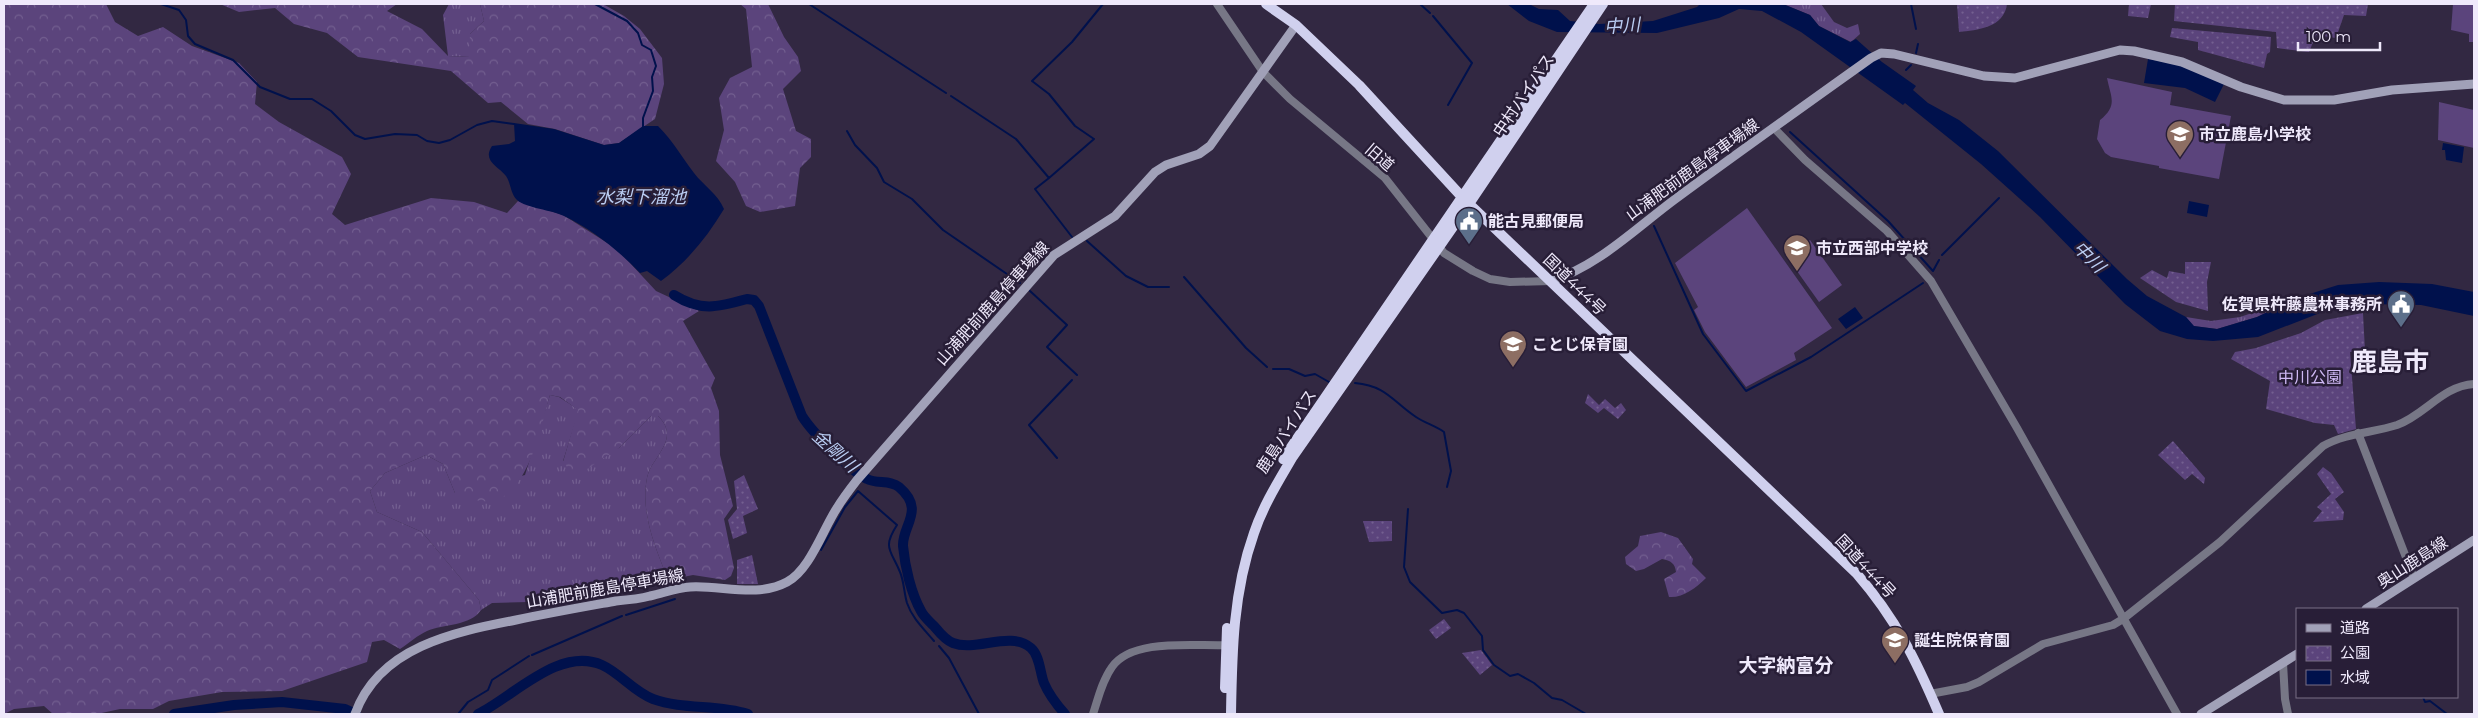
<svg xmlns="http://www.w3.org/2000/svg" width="2478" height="718" font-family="Montserrat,'Noto Sans JP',sans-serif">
<defs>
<pattern id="grass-tufts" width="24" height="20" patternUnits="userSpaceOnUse" patternTransform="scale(1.25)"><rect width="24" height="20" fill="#5b447c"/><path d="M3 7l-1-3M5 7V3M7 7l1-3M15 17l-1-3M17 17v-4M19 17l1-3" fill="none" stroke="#735f90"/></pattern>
<pattern id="forest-crowns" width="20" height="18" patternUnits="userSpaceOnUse" patternTransform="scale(1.25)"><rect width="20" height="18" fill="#5b447c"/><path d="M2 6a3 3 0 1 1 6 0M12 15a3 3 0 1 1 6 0" fill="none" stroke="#735f90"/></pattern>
<pattern id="park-dots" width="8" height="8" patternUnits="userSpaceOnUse" patternTransform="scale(1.25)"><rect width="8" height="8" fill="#5b447c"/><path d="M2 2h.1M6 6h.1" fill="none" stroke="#735f90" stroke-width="1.8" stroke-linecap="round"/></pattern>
</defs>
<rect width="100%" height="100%" fill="#322842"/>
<path fill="url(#grass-tufts)" d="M449,4H480L484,21L470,34V57L448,56L443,15Z
M1783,4H1821L1834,22L1847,28L1858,24L1860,34L1851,42L1819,26L1810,15Z
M2297,298L2257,317L2217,329L2193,326L2186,317L2211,321L2240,317Z
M550,395L559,397L579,410L563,461L619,448L651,416H658C682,439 651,457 647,478C640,514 656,548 668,580L652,586L571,601L564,587L528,602L492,603L481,610L479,600L422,532L377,512L370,491L385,473L426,455L443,464L455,493L525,475Z"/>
<path fill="url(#forest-crowns)" d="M4,4H106L115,22L138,36L163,27L192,46L239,63L257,82L255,104L279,122L342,157L351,174L332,214L345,225L431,198L474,202L507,213L518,201L563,215L617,249L656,291L699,311L683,321L715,378L711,388L719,411L720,455L733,506L724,519L734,568L731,576L725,580L693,575L668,580C656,548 640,514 647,478C651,457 682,439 658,416H651L619,448L575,477L563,462L578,410L560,397L550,395C540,428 527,507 481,501C472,500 463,496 455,493L443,464L426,455L385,473L370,491L377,512L422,532L479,600L481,610C471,626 443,624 427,631C418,635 409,643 400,649L384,640L372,642L367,662L282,691L222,692L169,701L153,709H120L97,714H53L44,706L14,709L4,714Z
M220,4H397L387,11L422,29L448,56L469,57L470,34L484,21L480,4H603L624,16L640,29L662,58L664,84L655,119L619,143L604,145L555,129L528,124L501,102L488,103L451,71L358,57L327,33L294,24L275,8L239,12Z
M740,4H768L784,37L798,57L801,71L783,89L796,131L811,139V157L800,168L795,206L760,212L746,206L735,182L716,161L724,130L719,98L730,78L752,67L746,9Z
M1661,532L1678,538L1693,559L1692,564L1706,578C1696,588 1683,598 1669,597L1664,579L1676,572C1675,563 1671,561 1662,559L1644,569L1636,571L1626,564L1625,557L1638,546L1640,536Z"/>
<path fill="url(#park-dots)" d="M1957,4H2007C2004,28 1977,30 1959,32Z
M2129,4H2151L2148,18L2128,16Z
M2175,4H2368L2366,16L2344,15L2336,38L2316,35L2309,52L2277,48L2276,32L2174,21Z
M2172,28L2271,37L2270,52L2267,54L2264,68L2198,50V42L2170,37Z
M2185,262H2211L2207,282L2208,311L2176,302L2140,278L2152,270L2167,278L2169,271L2185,274Z
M2363,313L2365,351L2350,352L2356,429L2338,434L2334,425L2315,423L2266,409L2270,381L2231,359L2235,352L2256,348L2301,333L2325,320Z
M1588,394L1599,405L1605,399L1615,408L1621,403L1626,410L1618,419L1604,408L1598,413L1585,403Z
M2173,441L2205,478L2204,484L2192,474L2185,480L2158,455Z
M2323,467L2331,473L2344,492L2335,499L2344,512L2343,520L2313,522L2322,511L2317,507L2331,494L2317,474Z
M744,475L758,509L743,516L747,533L733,539L728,520L737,509L734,481Z
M1363,521H1392V541L1369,542Z
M752,555L758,584H737V560Z
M1444,619L1451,628L1436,639L1429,630Z
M1481,650L1492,665L1480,675L1462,653Z"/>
<path fill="#5b447c" d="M2453,4H2474V42H2469V34L2451,30Z
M2107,78L2172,92L2170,105L2231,116L2219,179L2159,168V166L2111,157L2105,153L2097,139L2100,120C2118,105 2111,98 2107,78Z
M2439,102L2474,110V148L2438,140Z
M1747,208L1832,328L1794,353L1796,360L1746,387L1705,332L1694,310L1698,307L1675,263Z
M1810,240L1842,285L1819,302L1787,257Z"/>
<path fill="#00114c" d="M1507,4H1529L1539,9L1558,10L1570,21L1599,24L1653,21L1697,7L1700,4H1783L1810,15L1819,26L1850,42L1856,39L1882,62L1916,86L1913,90L1928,103L1959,120L1998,151L2127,279L2147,296L2186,317L2194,326L2217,329L2257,317L2297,298L2338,285L2379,282L2432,284L2474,292V316L2421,305L2365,304L2325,311L2258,337L2213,341L2187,339L2160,331L2125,304L2040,217L1981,164L1905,103L1903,105L1801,32L1762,11L1739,9L1719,18L1657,33L1557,32L1529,21Z
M2148,59L2176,64L2224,84L2215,102L2185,88L2144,83Z
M514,123L554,129L604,145L619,143L643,126H658C674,142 681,156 694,173C703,185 718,194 724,209C707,237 688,261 661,281L647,271L640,273C618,250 593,230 564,216C552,210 526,208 517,200C510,193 511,183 506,176C498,166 482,161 492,146L509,144L515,141Z
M2443,143L2464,147L2462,163L2446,160L2445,150H2442Z
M2189,201L2209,205L2207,217L2187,213Z
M1855,307L1863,318L1846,329L1838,319Z"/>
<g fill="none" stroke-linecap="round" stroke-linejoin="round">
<path stroke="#00114c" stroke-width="2" d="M161,4L179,10L186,20L188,36L195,44L233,60L260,87L290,99H312L331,111L355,135L365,139L395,134L417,135L427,141L439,143L450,140L477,125L492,121L514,124
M595,4L627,21L638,33L642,45L651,50L656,66L652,77L653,91L643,118V128
M809,4L946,93
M1420,4L1430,13
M1911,4L1916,29
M1433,16L1472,63L1448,105
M1916,53L1918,44
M1906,70L1911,65
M951,96L1016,139L1049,178L1035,189L1072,237
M847,131L855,145L877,168L884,182L912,199L943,230L1020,283
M1790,132L1888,221L1933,271L1939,260
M1049,178L1094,139L1075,126L1049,94L1032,81L1072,42L1103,4
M1654,226L1703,334L1746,391L1811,357L1923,283
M1087,241L1126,276L1148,287H1169
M1942,255L1999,198
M1184,277L1246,348L1267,367
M1030,291L1067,325L1047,347L1077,375
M1273,369H1289L1305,376L1315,374L1329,382
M1355,383C1387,386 1392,401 1416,417C1425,423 1436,426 1444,432L1451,471L1447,487
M1057,458L1029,425L1072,380
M1408,509L1404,567L1410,582L1442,613L1457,610L1464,613L1482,636L1483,650L1494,665L1510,676L1518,674L1534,683L1552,698L1562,700L1586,714
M821,550L845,507L858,491L897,525C882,548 891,550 900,572C904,581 904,593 907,603C912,618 924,629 934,641
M626,615L675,599
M939,646L949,658L979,714
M532,655L622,616
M2423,697L2425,702L2430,701L2447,714
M459,713L468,702L488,690L492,680L529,656"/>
<path stroke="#00114c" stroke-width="10" d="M674,295C701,312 718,307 747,299L754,300L759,306L802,416C812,432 850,471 867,479C876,484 891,480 899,487C926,510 902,525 903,546C905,567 911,593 921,611C924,617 929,621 934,626C939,632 945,640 953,643C977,652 1010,630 1031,648C1040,656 1040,673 1044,683C1049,695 1057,705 1065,714
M174,714L234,705L282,702L345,709L356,714
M478,714C513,697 559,646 602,665C620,673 634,692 653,699C684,710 717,704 748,714"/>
<path stroke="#777786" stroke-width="8" d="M1217,4L1263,72L1290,99L1385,178L1444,253L1473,271L1490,279L1510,282L1551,281
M1774,128L1805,160L1887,231L1931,281L2017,428L2177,714
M2358,433L2414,578
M2283,663L2285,699L2288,714
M1930,694L1967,687L1979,682L2043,644L2113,625L2123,619L2220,542L2323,446C2346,433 2372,433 2397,425C2425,415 2442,386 2474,384
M1093,714C1098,699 1102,681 1112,667C1133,637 1197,647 1230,645"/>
<path stroke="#a1a1b8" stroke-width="9" d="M1551,281C1598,266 1635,229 1674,200C1739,152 1805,105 1871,58L1881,53L1894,54L1984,76L2015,78L2120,50L2134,51L2182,62L2241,87L2284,100H2334L2392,90L2474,84
M2366,609L2474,540
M355,714C379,647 454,632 516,620C549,613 583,607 616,601C628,600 639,599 650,596C664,593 676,588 690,587C722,585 757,598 787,582C810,570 823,529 837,508C843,498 850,489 857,480L1054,255L1115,216L1155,172L1166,165L1199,154L1210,146L1296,25
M2201,714L2297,654"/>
<path stroke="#d0d0ee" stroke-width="10" d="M1266,4L1296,25L1359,85L1462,197L1857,574C1896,619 1916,660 1939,714
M1283,459L1594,4
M1225,688L1227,628
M1231,714C1232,652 1233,592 1254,533C1263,506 1278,482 1292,458L1469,204L1603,4"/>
</g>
<defs>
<g id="school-pin" transform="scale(1.4375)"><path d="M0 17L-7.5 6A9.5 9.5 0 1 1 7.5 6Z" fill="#8d6e63" stroke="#281e37"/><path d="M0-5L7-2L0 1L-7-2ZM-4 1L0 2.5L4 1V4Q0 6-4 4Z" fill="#fff"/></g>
<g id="civic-pin" transform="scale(1.4375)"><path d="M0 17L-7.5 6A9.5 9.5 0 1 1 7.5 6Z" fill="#5c6f8a" stroke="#281e37"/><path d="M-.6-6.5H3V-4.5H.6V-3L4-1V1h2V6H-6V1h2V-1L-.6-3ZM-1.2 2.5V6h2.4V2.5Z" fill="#fff"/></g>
</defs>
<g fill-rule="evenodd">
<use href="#school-pin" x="2180" y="134"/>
<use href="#civic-pin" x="1469" y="221"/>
<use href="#school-pin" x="1797" y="248"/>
<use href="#civic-pin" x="2401" y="304"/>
<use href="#school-pin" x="1513" y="344"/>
<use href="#school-pin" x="1895" y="640"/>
</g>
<g text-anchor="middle" stroke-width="5" stroke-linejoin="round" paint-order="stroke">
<g font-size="16" fill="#efe9fb" stroke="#281e37">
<text transform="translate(1523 95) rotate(-56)" y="6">中村バイパス</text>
<text transform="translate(1380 157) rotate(41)" y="6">旧道</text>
<text transform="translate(1692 169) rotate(-36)" y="6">山浦肥前鹿島停車場線</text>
<text transform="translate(1575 284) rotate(44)" y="6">国道444号</text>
<text transform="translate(992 303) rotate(-48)" y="6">山浦肥前鹿島停車場線</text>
<text transform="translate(1286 431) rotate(-57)" y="6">鹿島バイパス</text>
<text transform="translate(2412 562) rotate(-33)" y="6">奥山鹿島線</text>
<text transform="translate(1866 566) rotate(47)" y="6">国道444号</text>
<text transform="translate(605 588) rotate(-10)" y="6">山浦肥前鹿島停車場線</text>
</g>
<g font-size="16" font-weight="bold" fill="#efe9fb" stroke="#281e37" text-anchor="start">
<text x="2199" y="140">市立鹿島小学校</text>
<text x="1488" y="227">能古見郵便局</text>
<text x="1816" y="254">市立西部中学校</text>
<text x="2382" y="310" text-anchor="end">佐賀県杵藤農林事務所</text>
<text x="1532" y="350">ことじ保育園</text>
<text x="1914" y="646">誕生院保育園</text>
</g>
<g font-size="16" fill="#cfb9f4" stroke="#281e37">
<text x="2310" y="383">中川公園</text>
</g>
<g font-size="18" font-style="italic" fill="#bacdf3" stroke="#281e37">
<text transform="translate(1622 26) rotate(-4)" y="6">中川</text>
<text x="641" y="203">水梨下溜池</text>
<text transform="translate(2089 257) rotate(45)" y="6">中川</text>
<text transform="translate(835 451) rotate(42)" y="6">金剛川</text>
</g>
<g font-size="19" font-weight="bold" fill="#efe9fb" stroke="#281e37">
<text x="1786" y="672">大字納富分</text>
</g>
<g font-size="26" font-weight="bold" fill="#efe9fb" stroke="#281e37">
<text x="2390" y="371">鹿島市</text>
</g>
</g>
<rect width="2478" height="718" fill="none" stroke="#efe9fb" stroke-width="10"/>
<rect x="2296" y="608" width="162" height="90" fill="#281e37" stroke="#786f85"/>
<rect x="2306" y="624" width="25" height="8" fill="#a1a1b8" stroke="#786f85"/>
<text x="2340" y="633" font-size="15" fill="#efe9fb">道路</text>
<rect x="2306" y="646" width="25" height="15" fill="url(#park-dots)" stroke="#786f85"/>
<text x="2340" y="658" font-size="15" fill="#efe9fb">公園</text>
<rect x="2306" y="670" width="25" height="15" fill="#00114c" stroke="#786f85"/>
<text x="2340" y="683" font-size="15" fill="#efe9fb">水域</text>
<path d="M2298 42v8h82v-8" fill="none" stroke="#efe9fb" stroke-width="2.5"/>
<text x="2306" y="42" font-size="15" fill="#efe9fb" stroke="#281e37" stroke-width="4" paint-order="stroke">100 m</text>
</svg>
